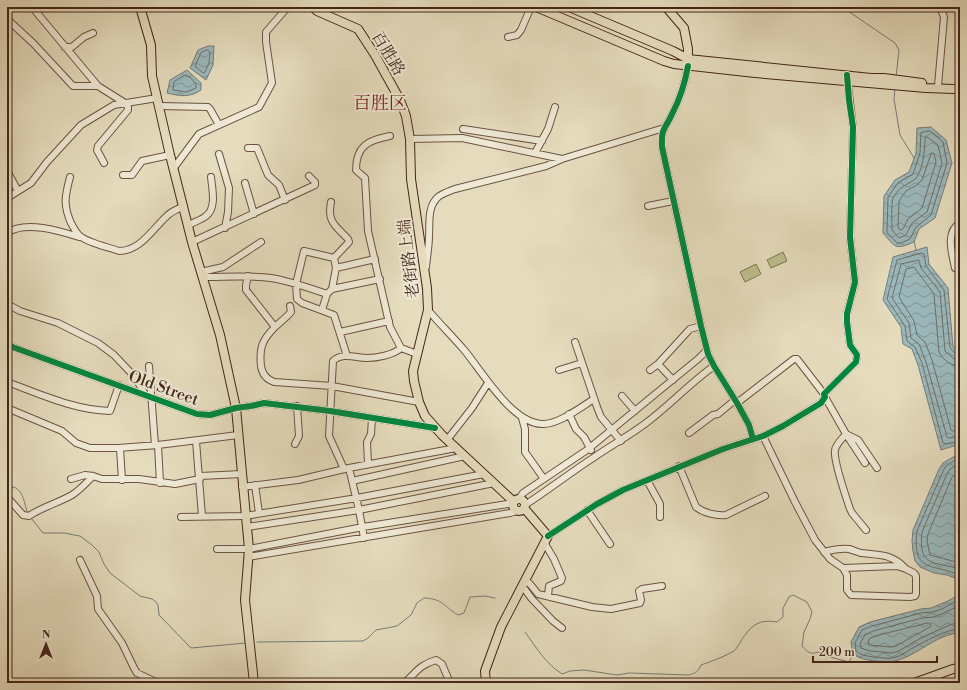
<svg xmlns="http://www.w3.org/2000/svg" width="967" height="690" font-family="'Libre Bodoni','Noto Serif SC',serif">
<defs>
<pattern id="water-waves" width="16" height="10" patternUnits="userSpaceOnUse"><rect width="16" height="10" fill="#9bb9bc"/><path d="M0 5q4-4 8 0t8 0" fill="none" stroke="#809698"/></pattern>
</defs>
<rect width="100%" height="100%" fill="#e5dcbd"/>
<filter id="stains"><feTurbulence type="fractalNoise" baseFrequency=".005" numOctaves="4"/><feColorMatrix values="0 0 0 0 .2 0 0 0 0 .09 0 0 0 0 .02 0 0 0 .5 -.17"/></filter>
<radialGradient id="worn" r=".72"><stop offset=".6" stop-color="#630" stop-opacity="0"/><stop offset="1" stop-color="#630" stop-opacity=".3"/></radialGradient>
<path fill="#bdbe8c" stroke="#807252" d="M783,252L787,261L771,268L767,260Z
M756,264L761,274L745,282L740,272Z"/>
<path fill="url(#water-waves)" stroke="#787e7b" d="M208,46H214L213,65L206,80L190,68L198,50Z
M187,70L201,83V90C190,98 179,96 167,93L170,80Z
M931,127L946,140L952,163L935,218L919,229L914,242C895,250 896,248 883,233L884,196L895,180L909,172L916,153L917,128Z
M927,247L929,264L948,288L953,347L959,352L960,444L941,450L918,365L912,349L903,344L901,327L883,300L893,257Z
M960,453V580L947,575L934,573L920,567L915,561L913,551L912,541L913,530L939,469L943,463Z
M960,594V633C936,634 917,656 895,661C889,663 882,662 876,661C867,660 860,659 853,654L851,642L859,627L870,622L921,609L931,608L948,601Z"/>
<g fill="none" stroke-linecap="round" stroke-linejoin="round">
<path stroke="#6f6f6a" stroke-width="1" d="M207,50L210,52L209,63L205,72L203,73L195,66L201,53Z
M186,75L190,77L196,84V88L186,92L173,90L174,82Z
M930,131L943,142L947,163L931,215L916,227L910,239L901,243H897L887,232L888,197L898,183L913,174L920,153L921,133Z
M927,137L938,145L942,163L927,212L912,223L906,235L899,238L892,230C892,222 891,205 893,198C897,189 906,185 914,180C923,173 925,149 925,138Z
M932,153L934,154L936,162L922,208L908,219L903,229L900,230L898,227L899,201L906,191L917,185L922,180L931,154Z
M960,355L956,354L950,348L944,290L926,266L924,254L921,253L897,260L887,299L905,326L907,341L915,347L922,363L943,443L946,444L960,441
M960,360L954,359L945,351L940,292L921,268L919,260L901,264L892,298L909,323L911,338L919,344L926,362L947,437L949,438L960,436
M960,366C951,366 943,360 939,352L934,294L914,267L906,269L899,297L914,321L917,335L925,342L932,360L951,430L953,431L960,430
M960,457L946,466L943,471L917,531C912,573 931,563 960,575
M960,463L950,469L947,474L922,532C918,568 934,561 960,569
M960,470L952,477L928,534L927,541L930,555L960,563
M960,599L942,609L933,612L921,613L872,626L862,630L855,643L856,651C860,655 867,656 873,657C879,657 886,659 892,658C899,657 905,653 911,649C924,642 946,629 960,629
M960,605L944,613L934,617L922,618L873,631L865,635L860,644L861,648L870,651L892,653L899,651L919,639L943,628L952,624H960
M929,623L931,625L930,627L896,646L890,647L869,645L868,644L869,639L875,636Z"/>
<path stroke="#787e7b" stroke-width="1" d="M842,7L895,43L899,50L896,77
M895,88L894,99L900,135L914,158
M914,241L916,250
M7,490L14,487C24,491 24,504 28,514
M31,518L43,533H65L74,535L80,536L92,545L99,552L104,564L110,573L140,596L152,599L155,601L158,605L159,615L191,648L246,643
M525,632C536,647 545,663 562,674L570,671L584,670L617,675L629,673L688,675C695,674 699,671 701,665C712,661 724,657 734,651C737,648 739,644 741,641C751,625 759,619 777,622L783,617V608L789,597L793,595L807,602L812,612L810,619L804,632L802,646C807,652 811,655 818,652L826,656L849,662L853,655
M257,642L363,641L368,638L376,630L397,626L411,615L417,603L424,598C444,599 443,606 458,615L464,613L470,597L485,596L495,598"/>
<g stroke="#6c5342" stroke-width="8">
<path id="minor" d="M32,7L98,86L125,103L128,107V110L98,146L97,150L104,163
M7,19L33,43L73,86H98
M508,37L517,35L521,30L531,7
M65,47H72L84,37L93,33
M688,66C685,83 680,99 672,114C665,130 661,127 662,147L701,326L708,354L714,366L737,403L749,425L753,439
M938,86L944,17L940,7
M159,106L208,107L210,109L219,125
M463,129L542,141
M390,136C368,140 356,146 356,170L365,178L368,231L390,327L401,348
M410,139L462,138L562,159
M248,148H257L268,175L279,185L285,200
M535,153L548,129L555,107
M219,154L229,188L228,212L225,228
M173,169L199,134L259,107L272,83L266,42V32L286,9L291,7H316
M7,171L18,191
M123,175H132L142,161L170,155
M70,177C65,196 63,205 71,223C74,228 76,233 80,236C88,243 108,247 119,251C141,251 153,228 168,215C172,211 178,209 184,206
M245,183L254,214
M7,198L31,183L47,162L81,125L114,105L157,98
M331,202C327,222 335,225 348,239L349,242L334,258
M648,206L673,201
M189,225C194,222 201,220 206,216C217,208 212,188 211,177
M7,233C25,220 60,231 79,237
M192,242L315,185V182L309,176
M334,258L304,251L296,284L297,299L302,303L334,315L347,356
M426,267C427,256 429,246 429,236C430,223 427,207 438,197C443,193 450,191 455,189L546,166L562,159L664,128
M336,268L375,259
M955,268C952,253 945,232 960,223
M201,272L223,267L261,242
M248,276L246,285V290L275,327
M202,277C225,277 248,275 271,278C290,281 309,288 327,294
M332,289L380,279
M7,304L20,311L58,323L98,343L114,355L134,376L145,394
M290,306L291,312C286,318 280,322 275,327C262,340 259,348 261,366C262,374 266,379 274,382L332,386L419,402
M322,310L327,294L332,289L336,268L334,258
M428,310C440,324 453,337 465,351C483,373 512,423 542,424C558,425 581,407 594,399
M340,332L389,321
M575,342L597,407L601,417L621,441
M7,345L197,414L210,415L236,408L251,406L264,403L330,411L435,428
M658,364L673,380
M149,366L155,445
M559,370L582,363
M650,370L658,364L690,329L701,326
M7,382C40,394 74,410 110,411L119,385
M622,396L635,411
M825,397L846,434C843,438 836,444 835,450C833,460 846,497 850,509L852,513L866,530
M737,403L794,359H797L824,394
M7,408L62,431L76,443L90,448H118L158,445L238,435
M569,414L576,429L584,437L591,450
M522,418L525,429V452L544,479
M689,433L713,415L718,414L735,400
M763,436L795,502L815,540L830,559L843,568L897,566L906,569L914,573L916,576V594L915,596L910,597L851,595L847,590V575L843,568
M447,440L472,408L488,383
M196,441L202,516
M295,444L299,436L297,406
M158,445L160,483
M120,448L122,480
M865,463L846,434L858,440L877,468
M368,464L367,442L371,434L372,418
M679,466L696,507C704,513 716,516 726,515L765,496
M349,468L359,510L364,538
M344,469L329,436L333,361C342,352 356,358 367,358C377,358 393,355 401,348L417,354
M200,476L242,474
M71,479L85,475L93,476L102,479H139L175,484L200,479
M647,480L660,504V517
M352,481L465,456
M255,485L259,513
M242,487L298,480L349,468L456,448
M7,497L23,515L29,516C42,507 58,503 72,495C80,490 86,483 93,476
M519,499L523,493L587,450L698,359L707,350
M525,505C548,490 570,473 593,458C610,446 629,436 646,423C670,405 690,383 714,366
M587,510L610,544
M181,517L245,516L357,498L484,474
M247,527L359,510L494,483
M548,536L597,504L623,490L723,449L763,436L783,426L821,403L825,397L824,394L856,362L857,355L850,345L847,322V314L855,282L850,237L853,127L847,78
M545,544L554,559L562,578L561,581L549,586L548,596
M217,549H249L363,527L514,503
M824,552C832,550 840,548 849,549C853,550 857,552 861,553C880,555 892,554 905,568
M248,557L510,513L517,511
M80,560L97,596L98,609L122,643L134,668L137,673L158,683
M526,581L530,584L538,594L592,607L611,609L640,603L641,600L639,591L642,589L662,586
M523,587L532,599L553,621L562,628
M404,683C416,673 419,665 436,660L442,664L450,683"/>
</g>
<g stroke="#432519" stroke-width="10">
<path id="major" d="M140,7L151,45L152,76L170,155L192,242L220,335L236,408L249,549L245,600L254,683
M313,7L317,11L358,29L375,55L400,100L406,116L410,139L411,179L427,288L428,310L413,371L414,381L419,402L425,416L442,435L514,502
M536,7L664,61L674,64L755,73L926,88L954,89
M569,7L673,51L688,59L871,78H884L922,83
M666,7L684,28L688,49V63
M513 505a6 6 0 1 1 12 0a6 6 0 1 1-12 0Z
M486,683L485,671L501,627L548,536L524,508
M914,683L953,669L960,668"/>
</g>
<use href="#minor" stroke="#eee8d4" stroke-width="6"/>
<use href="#major" stroke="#e5dcbd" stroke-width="8"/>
<g stroke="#eee8d4" stroke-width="8">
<path id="cycleway" d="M688,66C685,83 680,99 672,114C665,130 661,127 662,147L701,326L708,354L714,366L737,403L749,425L753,439
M7,345L197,414L210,415L236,408L251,406L264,403L330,411L435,428
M548,536L597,504L623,490L723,449L763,436L783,426L821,403L825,397L824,394L856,362L857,355L850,345L847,322V314L855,282L850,237L853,127L849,100L847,75"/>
</g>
<use href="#cycleway" stroke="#00873e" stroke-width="6"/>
</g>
<g text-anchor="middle" stroke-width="4" stroke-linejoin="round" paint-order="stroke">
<g font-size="16" fill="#432519" stroke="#eee8d4">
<text transform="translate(389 53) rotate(59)" y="6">百胜路</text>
<text transform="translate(408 259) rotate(-97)" y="6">老街路上端</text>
<text transform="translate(164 387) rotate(20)" y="6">Old Street</text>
</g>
<g font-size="18" fill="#7a1f14" stroke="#eee8d4">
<text x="380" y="109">百胜区</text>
</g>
</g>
<rect width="967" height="690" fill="none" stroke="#e5dcbd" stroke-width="24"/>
<rect x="8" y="8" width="951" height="674" fill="none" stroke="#432519" stroke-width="2"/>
<rect x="12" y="12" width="943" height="666" fill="none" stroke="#432519"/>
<g transform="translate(46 644)" stroke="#eee8d4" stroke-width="3" paint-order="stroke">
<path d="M0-3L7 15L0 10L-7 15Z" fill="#432519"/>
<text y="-6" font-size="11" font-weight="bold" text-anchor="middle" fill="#432519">N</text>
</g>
<path d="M813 656v6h124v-6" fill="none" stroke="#432519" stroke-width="2"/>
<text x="819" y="656" font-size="12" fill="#432519" stroke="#eee8d4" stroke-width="3" paint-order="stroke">200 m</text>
<rect width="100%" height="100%" filter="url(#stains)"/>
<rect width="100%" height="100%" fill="url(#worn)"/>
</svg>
